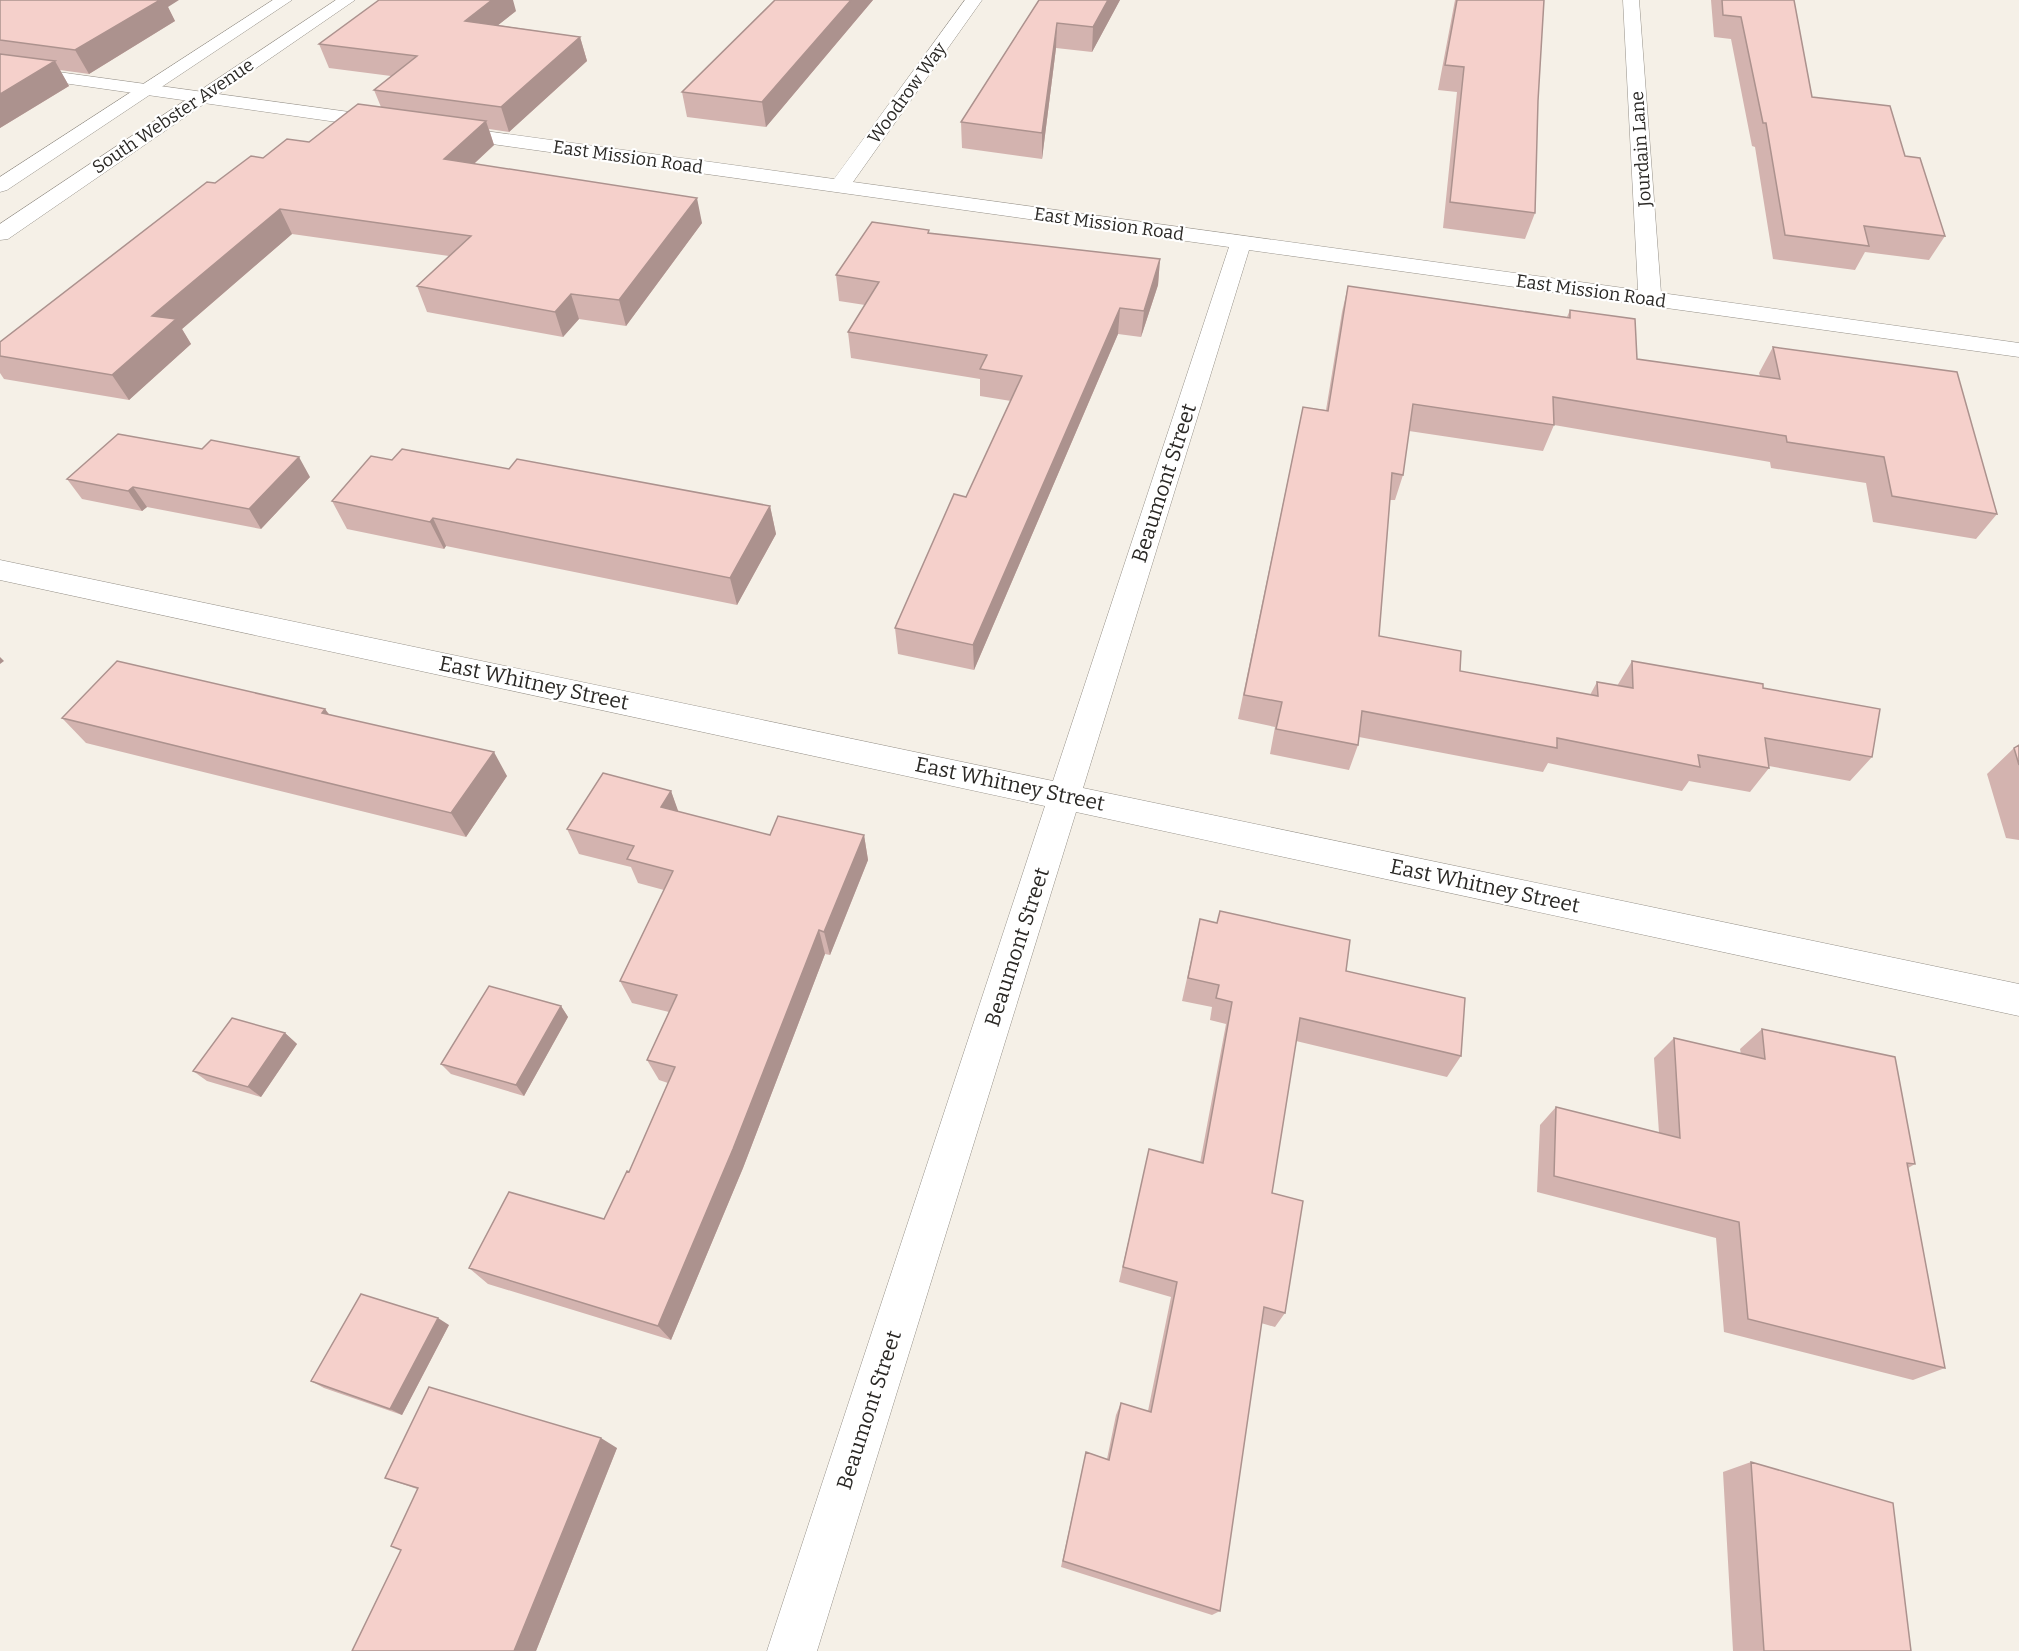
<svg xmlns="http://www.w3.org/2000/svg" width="2019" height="1651" font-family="Bitter,serif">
<rect width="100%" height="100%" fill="#f5f0e7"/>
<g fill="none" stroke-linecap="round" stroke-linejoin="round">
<g stroke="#969189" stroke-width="1">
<path id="minor" d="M965,0H982L853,182L1638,290L1623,0H1639L1661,293L2019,343V357L1249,250L1083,788L2019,984V1016L1076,812L817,1651H767L1045,806L0,580V560L1053,781L1229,247L449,138L442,136L439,132L442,128L449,126L834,179Z
M0,64L386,117L393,119L396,123L393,127L386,129L0,74Z"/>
</g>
<g stroke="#969189" stroke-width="1">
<path id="secondary" d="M273,0H292L7,190L0,192V177Z
M336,0H355L8,239L0,240V224Z"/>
</g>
<use href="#minor" fill="#fff" fill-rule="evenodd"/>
<use href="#secondary" fill="#fff" fill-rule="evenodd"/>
</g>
<path fill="#d3b3af" d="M0,0L168,7L175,21L89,74L60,70L69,86L0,128Z
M775,0H873L766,127L687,117L682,92Z
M1039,0H1120L1092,52L1056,48L1042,159L962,148L961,122Z
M1455,0H1544L1538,101L1535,213L1525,239L1443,228L1457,92L1438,90Z
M1711,0H1794L1812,97L1905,156L1945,236L1929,260L1865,252L1855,270L1773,259L1755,147L1752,146L1731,39L1714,37Z
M516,11L498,25L580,37L587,61L509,132L489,129L494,145L474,164L702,223L626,326L579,319L563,337L427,312L417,286L449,256L292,234L182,329L191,344L129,400L4,379L0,373V342L215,183L263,158L309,142L381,107L374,90L391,76L329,68L319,44Z
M929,230V233L1160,259L1158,285L1141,337L1118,334L974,670L898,654L895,628L966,497L1011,401L980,396V379L851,358L848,332L865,305L839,301L836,275Z
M1348,286L1567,317L1570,310L1637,359L1760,376L1759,373L1773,347L1997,514L1976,539L1873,522L1866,483L1771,468L1770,462L1554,425L1543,451L1409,431L1403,475L1395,500H1390L1379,636L1460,671L1590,695L1597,682L1617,686L1632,661L1763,688L1872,757L1850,781L1769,766V768L1750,792L1689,781L1682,791L1548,763L1543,772L1359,737L1358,745L1349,770L1270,754L1275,727L1238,719L1303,407L1326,410L1342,312Z
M392,460L509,469L770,506L776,534L737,605L446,546L444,549L347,529L332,501Z
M310,477L261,529L147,507L142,511L82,499L67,479Z
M325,709L329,714L507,776L466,837L86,743L62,718Z
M2019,745V840L2006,838L1987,774L2014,748Z
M671,791L678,812L770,835H864L868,860L830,955L825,954L743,1168L671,1340L488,1284L469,1268L604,1219L629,1172L668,1083L659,1080L647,1060L669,1012L632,1003L620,981L664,890L638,883L631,867L579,854L567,829Z
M1200,919L1346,971L1461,1056L1447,1077L1296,1041L1272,1193L1285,1313L1275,1327L1261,1323L1220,1611L1212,1615L1061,1567L1086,1452L1107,1459L1116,1415L1121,1403L1148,1411L1171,1297L1119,1282L1145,1168L1200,1163L1226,1024L1210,1020L1212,1007L1182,1001Z
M561,1006L568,1017L524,1096L451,1074L441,1064Z
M1762,1029L1915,1164L1908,1168L1945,1368L1913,1380L1724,1332L1716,1238L1537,1192L1540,1125L1556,1107L1659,1133L1654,1058L1674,1038L1741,1054L1740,1049Z
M285,1033L297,1044L261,1097L207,1081L193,1071Z
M449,1325L402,1415L324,1388L311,1381Z
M617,1448L536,1651H352L401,1550L417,1489L385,1478Z
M1751,1462L1911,1651H1733L1723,1472Z"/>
<path fill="#ac928e" d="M140,0H179L168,7L175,21L89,74L75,50Z
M492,0H513L516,11L473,45L465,21Z
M851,0H873L766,127L762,102Z
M1108,0H1120L1092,52L1093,27Z
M1057,23L1056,48L1042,159V133Z
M580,37L587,61L509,132L501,107Z
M55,61L69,86L0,128V94Z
M486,121L494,145L452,184L444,159Z
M697,198L702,223L626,326L619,300Z
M280,209L292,234L182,329L191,344L129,400L112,375L152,316Z
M1160,259L1158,285L1141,337L1144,311Z
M571,294L579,319L563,337L555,312Z
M1120,308L1118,334L974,670L973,645Z
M299,457L310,477L261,529L249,509Z
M133,487L147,507L142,511L128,491Z
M770,506L776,534L737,605L730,578Z
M433,518L446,546L444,549L430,522Z
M0,657L4,661L0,664Z
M325,709L342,734L322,713Z
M494,752L507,776L466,837L451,813Z
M671,791L680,816L661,807Z
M864,835L868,860L830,955L824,932Z
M819,930L825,954L743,1168L671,1340L658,1326Z
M561,1006L568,1017L524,1096L516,1085Z
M285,1033L297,1044L261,1097L248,1087Z
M438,1318L449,1325L402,1415L390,1409Z
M601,1438L617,1448L536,1651H514Z"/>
<path fill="#f5d0cb" stroke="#ac928e" stroke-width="1.5" d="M0,0H160L75,50L0,40Z
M379,0H492L465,21L580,37L501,107L374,90L417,56L319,44Z
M775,0H851L762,102L682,92Z
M1039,0H1108L1093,27L1057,23L1042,133L961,122Z
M1457,0H1544L1538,101L1535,213L1450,202L1464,67L1445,65Z
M1722,0H1794L1812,97L1890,106L1905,156L1920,158L1945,236L1864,226L1869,246L1785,235L1766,123H1763L1741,17L1723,15Z
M0,54L55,61L0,94Z
M358,104L486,121L444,159L697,198L619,300L571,294L555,312L417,286L471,236L280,209L152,316L176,319L112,375L0,356V342L207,182L215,183L251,156L263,158L287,139L309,142Z
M872,222L929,230L928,233L1160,259L1144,311L1120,308L973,645L895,628L954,494L966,497L1022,376L980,369L987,355L848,332L879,282L836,275Z
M1348,286L1570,318V310L1635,319L1637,359L1780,379L1773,347L1957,372L1997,514L1892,496L1884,457L1787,442L1786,436L1553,397L1554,425L1413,404L1403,475L1392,473L1379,636L1461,651L1460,671L1598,696L1597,682L1633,688L1632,661L1763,684V688L1880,709L1872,757L1765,738L1769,768L1698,755L1700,767L1557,738V748L1362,711L1358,745L1276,729L1282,702L1244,695L1303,407L1328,411Z
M118,434L202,449L211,440L299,457L249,509L133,487L128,491L67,479Z
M402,449L509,469L517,459L770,506L730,578L433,518L430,522L332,501L371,456L392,460Z
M117,661L325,709L322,713L494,752L451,813L62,718Z
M2019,745V765L2014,748Z
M603,773L671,791L661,807L770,835L778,816L864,835L824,932L819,930L733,1149L658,1326L469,1268L509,1192L604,1219L627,1171L629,1172L675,1067L647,1060L677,995L620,981L673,871L627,859L634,846L567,829Z
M1220,911L1350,940L1346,971L1465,998L1461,1056L1300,1018L1272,1193L1303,1201L1285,1313L1264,1307L1220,1611L1063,1561L1086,1452L1109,1460L1121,1403L1151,1412L1177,1282L1123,1267L1149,1149L1203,1163L1232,1002L1216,998L1219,985L1188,978L1200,919L1217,923Z
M489,986L561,1006L516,1085L441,1064Z
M232,1018L285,1033L248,1087L193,1071Z
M1762,1029L1895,1057L1915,1164L1907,1163L1945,1368L1748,1319L1739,1222L1554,1176L1556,1107L1680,1138L1674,1038L1765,1059Z
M361,1294L438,1318L390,1409L311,1381Z
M429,1387L601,1438L514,1651H352L401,1550L391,1546L418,1488L385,1478Z
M1751,1462L1893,1503L1911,1651H1764Z"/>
<g text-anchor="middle" stroke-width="4.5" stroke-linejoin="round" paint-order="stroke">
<g font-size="18" fill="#2a2825" stroke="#fff">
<text transform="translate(907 93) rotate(-54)" y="6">Woodrow Way</text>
<text transform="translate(173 116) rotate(-34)" y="6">South Webster Avenue</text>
<text transform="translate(1641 149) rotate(-94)" y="6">Jourdain Lane</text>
<text transform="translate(628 157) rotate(8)" y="6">East Mission Road</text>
<text transform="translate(1109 224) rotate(8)" y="6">East Mission Road</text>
<text transform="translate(1591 291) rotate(8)" y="6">East Mission Road</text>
</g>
<g font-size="21" fill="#2a2825" stroke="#fff">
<text transform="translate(1164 483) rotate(-72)" y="7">Beaumont Street</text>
<text transform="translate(534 683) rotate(12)" y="7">East Whitney Street</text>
<text transform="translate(1010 784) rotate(12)" y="7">East Whitney Street</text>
<text transform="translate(1485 886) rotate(12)" y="7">East Whitney Street</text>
<text transform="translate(1017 947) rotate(-72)" y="7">Beaumont Street</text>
<text transform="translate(869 1410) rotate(-72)" y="7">Beaumont Street</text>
</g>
</g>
</svg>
